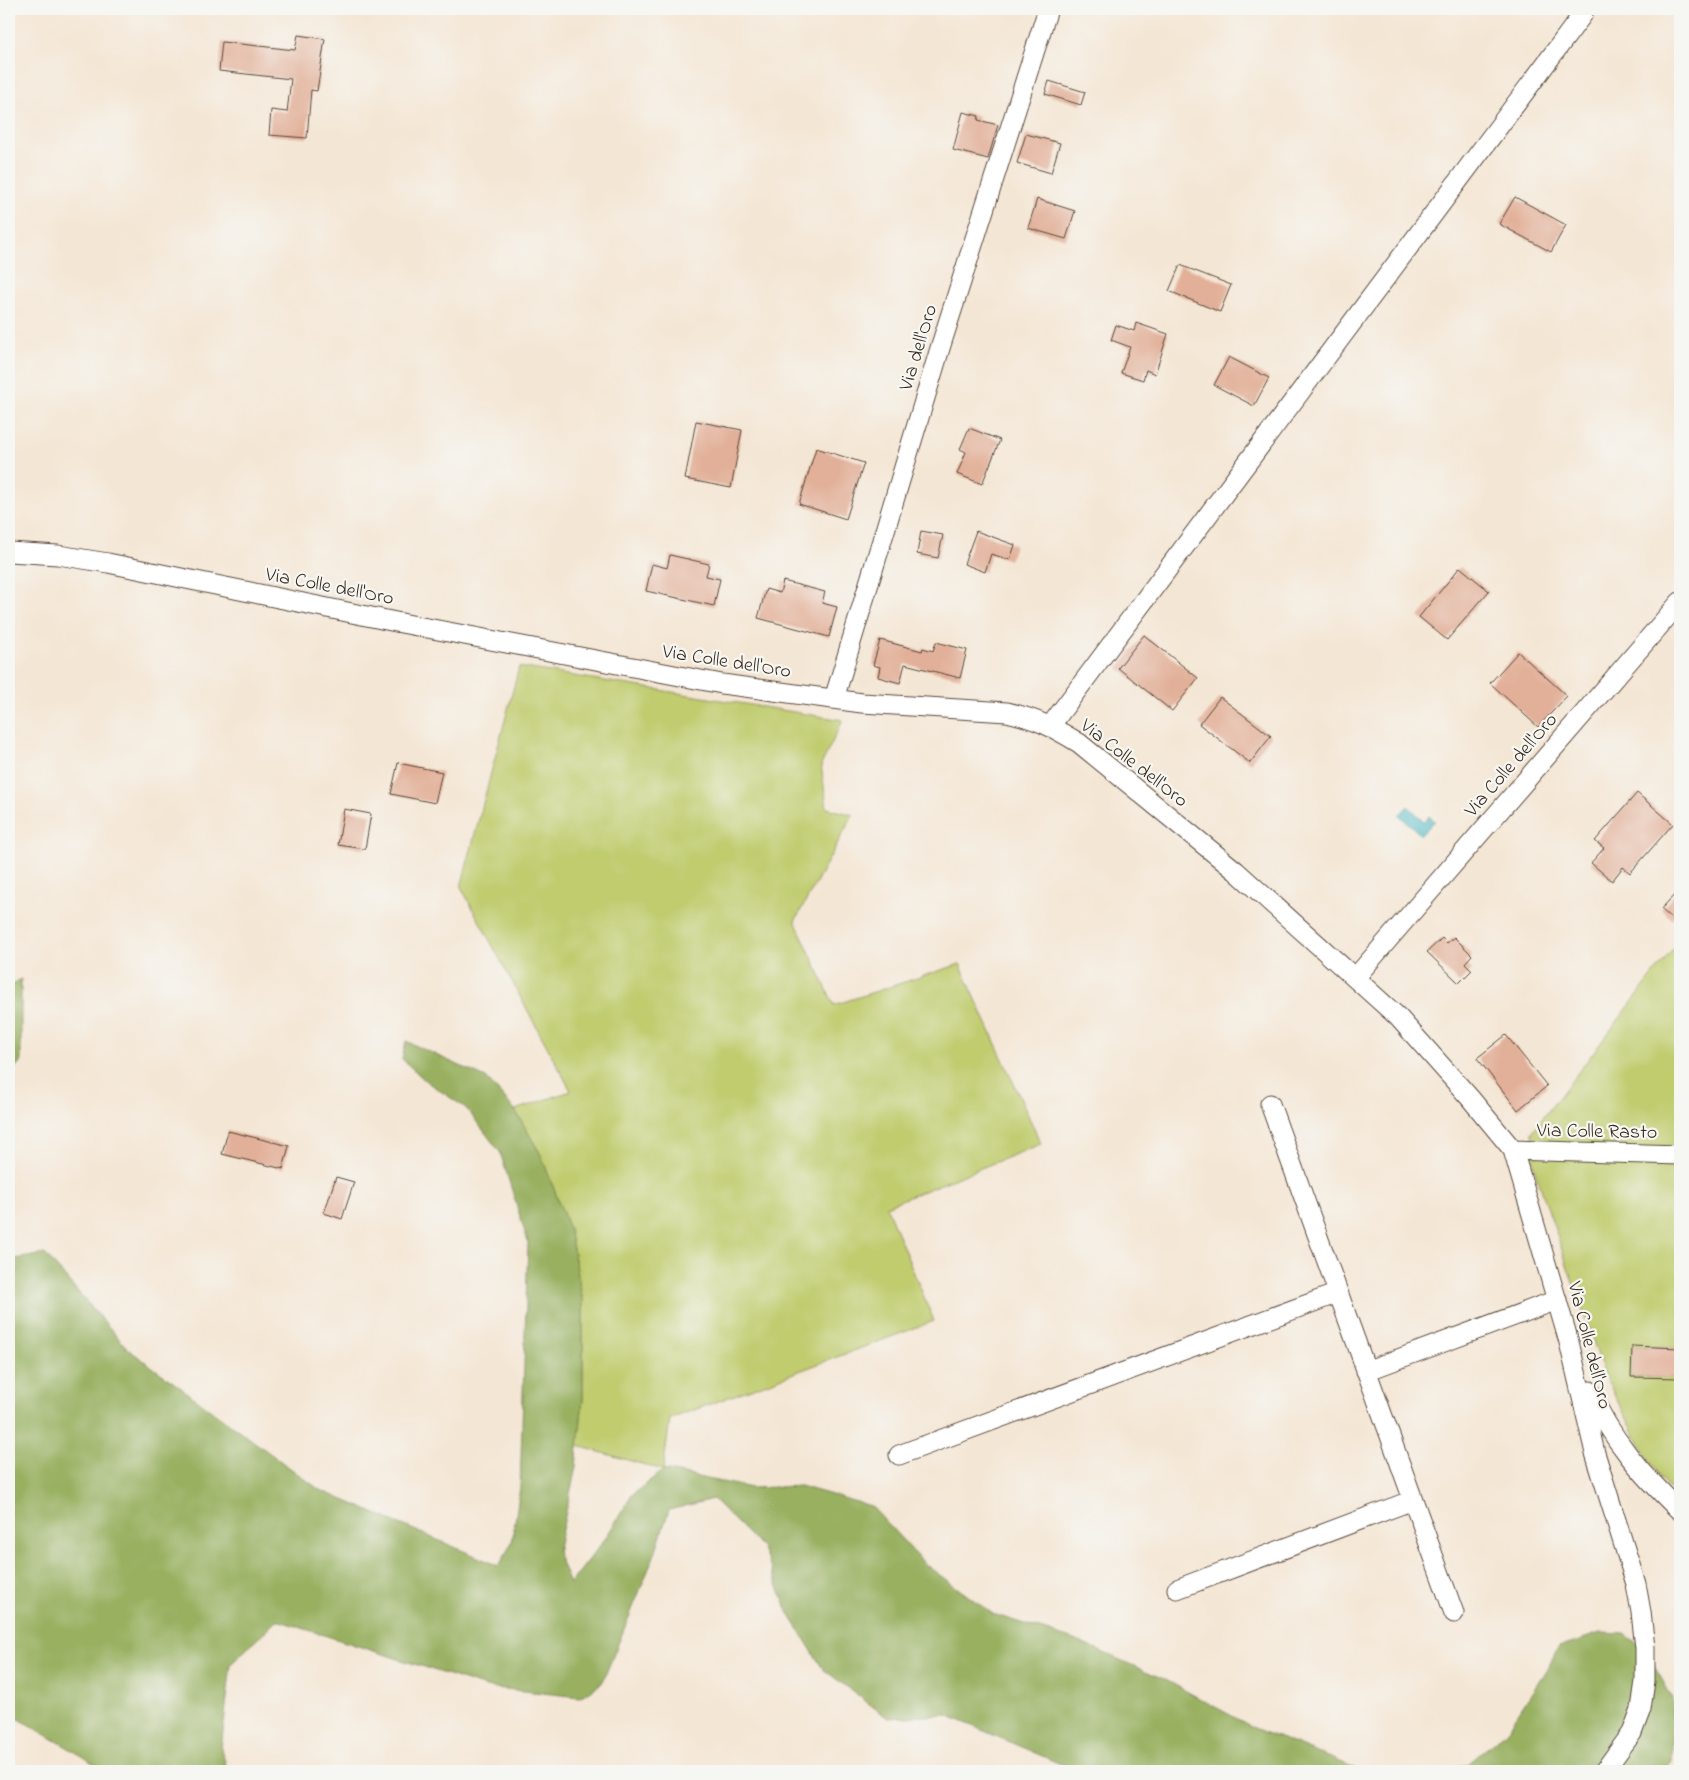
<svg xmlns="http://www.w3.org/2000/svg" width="1689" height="1780" font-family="'Indie Flower',sans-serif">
<rect width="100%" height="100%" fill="#f6f6f2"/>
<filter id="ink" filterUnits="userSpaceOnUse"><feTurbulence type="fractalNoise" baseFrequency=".02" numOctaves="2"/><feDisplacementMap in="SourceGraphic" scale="10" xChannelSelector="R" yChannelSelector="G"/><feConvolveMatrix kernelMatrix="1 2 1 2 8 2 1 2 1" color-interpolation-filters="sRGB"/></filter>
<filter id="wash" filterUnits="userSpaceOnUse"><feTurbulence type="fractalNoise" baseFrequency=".0096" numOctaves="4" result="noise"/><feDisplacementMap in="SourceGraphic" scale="20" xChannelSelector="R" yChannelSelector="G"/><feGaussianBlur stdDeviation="1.12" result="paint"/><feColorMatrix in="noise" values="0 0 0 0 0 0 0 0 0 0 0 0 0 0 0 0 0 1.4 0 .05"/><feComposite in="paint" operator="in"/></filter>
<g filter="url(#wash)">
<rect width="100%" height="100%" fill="#f4e6d4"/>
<path fill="#c0cc6e" stroke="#7e7b46" d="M519,667L843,720L821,765L827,808L853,815L795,921L834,1005L960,964L1041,1144L886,1206L934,1321L670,1419L663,1470L578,1446L583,1399V1301L569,1229L541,1155L515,1110L571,1091L461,887Z
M1680,940V1348L1632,1346L1631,1377L1680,1378V1497L1666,1486L1642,1448L1605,1376L1534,1168L1532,1132Z"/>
<path fill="#98b061" stroke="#6a6d40" d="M21,979V1062L9,1073V987Z
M406,1041L486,1078L515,1110L541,1155L569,1229L583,1301V1399L576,1467L557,1552L570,1584L605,1539L632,1495L663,1470L752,1488L800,1486L871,1506L926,1565L993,1614L1074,1640L1164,1679L1254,1728L1363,1771H1077L947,1715L888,1718L823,1669L789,1614L763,1549L713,1499L669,1510L654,1556L602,1683L580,1697L486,1687L277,1620L231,1664L221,1749L228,1771H104L84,1757L9,1713V1260L45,1254L128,1349L320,1490L499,1566L512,1542L520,1487L528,1242L500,1152L466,1108L427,1082L402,1059Z
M1600,1633L1625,1634L1645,1648L1672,1698L1671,1761L1663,1771H1444L1468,1764L1506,1732L1540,1680L1559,1647Z"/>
<path fill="#47b6c1" stroke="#417070" d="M1408,806L1424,821L1429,816L1435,821L1421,835L1399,815Z"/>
<g id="blocks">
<path fill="#e2b099" d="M298,35L325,39L317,91L311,90L307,138L269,135L271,110L287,112L291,79L219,71L222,42L295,50Z
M1049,81L1085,92L1081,105L1045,94Z
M963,112L979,116L978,120L998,125L988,159L953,150Z
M1026,134L1060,143L1051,173L1017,163Z
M1515,197L1566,225L1551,252L1499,224Z
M1037,199L1075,211L1066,239L1028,228Z
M1180,265L1231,285L1220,312L1169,291Z
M1136,323L1168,334L1155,374L1146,370L1143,380L1121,373L1130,347L1111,340L1116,325L1134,331Z
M1229,357L1269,378L1254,406L1214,385Z
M696,421L742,430L731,488L685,479Z
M969,428L1000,440L982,484L957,474L966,452L960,449Z
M816,448L864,463L846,519L799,504Z
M921,531L943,535L938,558L917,554Z
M976,531L1015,545L1010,560L991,554L985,572L964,564Z
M670,555L709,564L706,576L720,579L714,606L646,591L652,564L667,568Z
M1460,567L1489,591L1447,640L1419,617Z
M783,581L825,592L822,603L837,607L829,637L758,618L766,589L780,593Z
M1144,635L1198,678L1172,711L1118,668Z
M880,640L922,651L923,648L933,651L936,642L967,650L960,678L905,664L900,683L878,677L880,667L873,665Z
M1518,652L1567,696L1538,727L1490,683Z
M1220,697L1271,736L1250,763L1199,724Z
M398,763L442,772L435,803L391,794Z
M1637,793L1673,824L1630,873L1623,867L1612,881L1591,863L1604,848L1595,841Z
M344,809L371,814L365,849L338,845Z
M1680,889V912L1673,920L1661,909Z
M1454,937L1472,955L1465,963L1472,970L1459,983L1427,952L1442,938L1447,943Z
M1506,1035L1547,1086L1518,1110L1477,1058Z
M228,1131L289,1146L283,1169L222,1154Z
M336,1177L354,1182L342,1219L324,1213Z
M1632,1346L1680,1348V1378L1631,1377Z"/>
</g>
</g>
<g filter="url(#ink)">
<use href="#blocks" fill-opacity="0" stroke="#574639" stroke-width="1"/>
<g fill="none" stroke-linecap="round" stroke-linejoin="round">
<g stroke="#574639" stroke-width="21">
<path id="minor" d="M9,552L58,555L108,563L396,622L722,684L862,703L1007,712C1037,719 1053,727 1079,743L1236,871L1398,1017L1470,1098L1513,1150L1569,1342L1595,1453L1636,1584L1641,1612L1645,1648V1681L1641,1709L1632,1733L1604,1771
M834,699L941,345L1048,9
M1051,725L1583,14
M1355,978L1680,602
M1270,1104L1454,1613
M1513,1150L1680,1155
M1366,1371L1557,1300
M1590,1391C1610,1439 1644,1476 1680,1511
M899,1455L1338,1293
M1177,1589L1413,1500"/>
</g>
<use href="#minor" stroke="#fff" stroke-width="19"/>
</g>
</g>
<g text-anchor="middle" stroke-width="4.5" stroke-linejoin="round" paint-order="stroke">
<g font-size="20" fill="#3b2a1e" stroke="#f6f6f2">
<text transform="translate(917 347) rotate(-73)" y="7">Via dell'Oro</text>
<text transform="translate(330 585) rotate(11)" y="7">Via Colle dell'Oro</text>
<text transform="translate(727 660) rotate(9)" y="7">Via Colle dell'Oro</text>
<text transform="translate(1135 762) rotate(38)" y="7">Via Colle dell'Oro</text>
<text transform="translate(1510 764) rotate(-49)" y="7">Via Colle dell'Oro</text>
<text transform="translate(1597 1130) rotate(1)" y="7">Via Colle Rasto</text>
<text transform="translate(1591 1345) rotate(76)" y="7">Via Colle dell'Oro</text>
</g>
</g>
<rect width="1689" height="1780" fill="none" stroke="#f6f6f2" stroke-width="30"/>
</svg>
